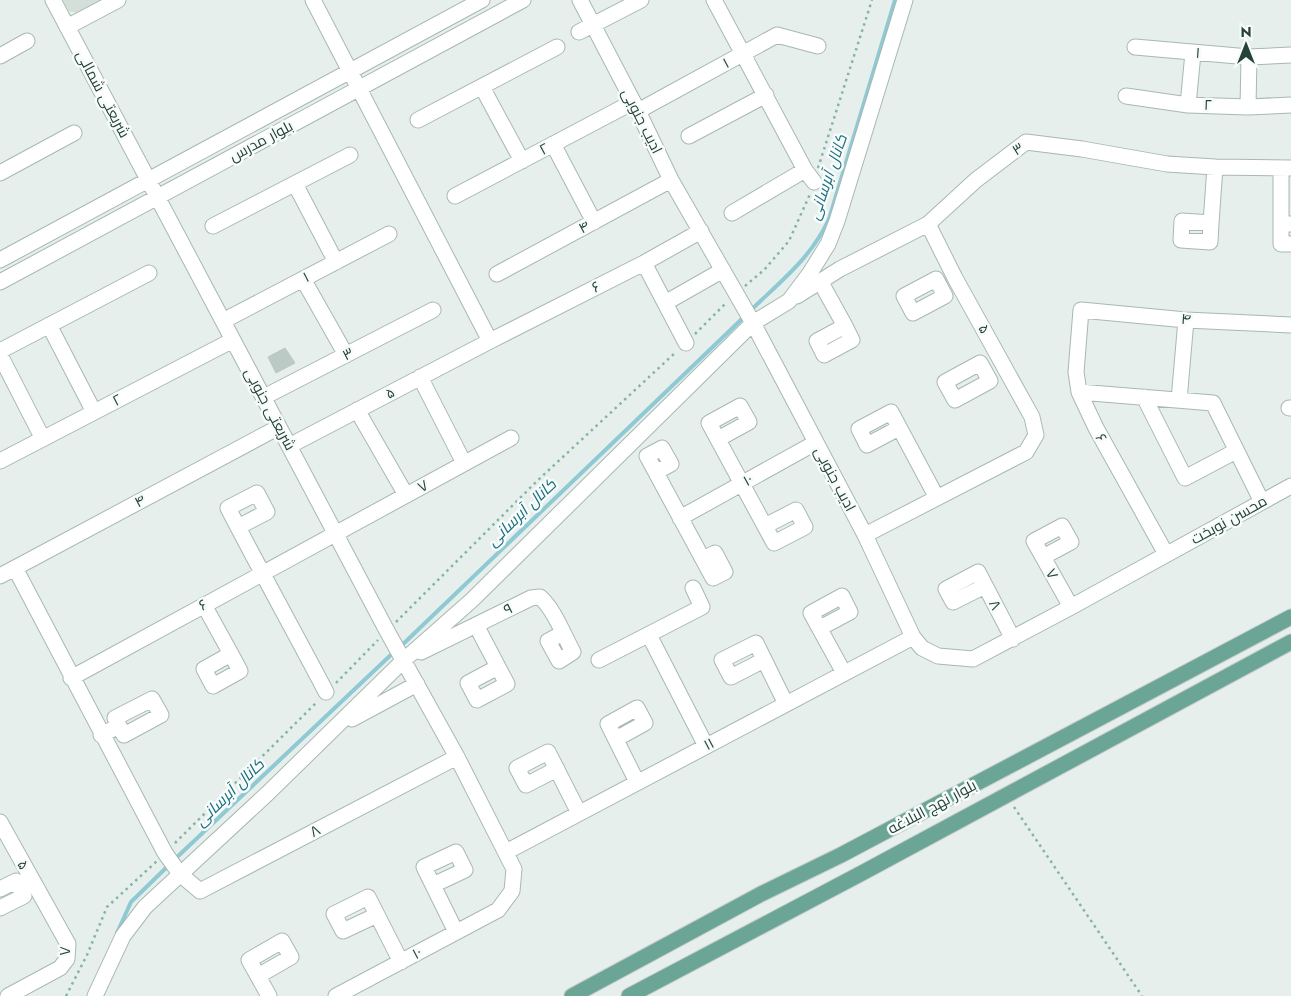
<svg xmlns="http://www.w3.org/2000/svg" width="1291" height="996" font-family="Jost,Cairo,sans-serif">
<rect width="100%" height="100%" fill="#e6efeb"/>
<path fill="#d4dfda" d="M63,0H103L78,13L69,11Z"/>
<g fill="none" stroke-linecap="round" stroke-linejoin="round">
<path stroke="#8ec9d4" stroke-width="4" d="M750,311C781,281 811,258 829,219L895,0
M400,647L745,316
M175,859L395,651
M117,933L131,902L170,864"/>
</g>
<path fill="#bbcac4" stroke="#b8c9c2" d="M285,348L295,363L276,373L268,357Z"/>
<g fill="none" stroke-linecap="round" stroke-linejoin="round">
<g stroke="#a8b8b2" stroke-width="17">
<path id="minor" d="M53,0L387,631L457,757L514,869L512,891L498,910L336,996
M313,0L490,341
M580,0L638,111L671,180L753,323L865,535L913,637L922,648L938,656L973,659L1071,607L1291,486
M714,0L805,170L814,182
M67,27L118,0
M579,32L641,0
M1135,47L1249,57L1291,55
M0,56L27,41
M482,87L522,161
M1126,96L1188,105L1248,107L1291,105
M1188,105L1193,53
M1248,107L1249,57
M638,111L777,35L818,46
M418,120L557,47
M689,136L766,95
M553,144L594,222
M1281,168V224H1291
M0,173L74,133
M295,184L336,262
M455,196L633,102
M732,213L805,170
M1211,223L1210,242L1181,240L1182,221L1211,223L1215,167
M1281,224V244H1291
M213,226L350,155
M0,260L482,0
M644,263L686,343
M497,274L671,180
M303,279L346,355
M936,279L945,296L913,313L904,296Z
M820,281L845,326L817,341L824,355L852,340L845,326
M0,282L523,0
M797,296L840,269L928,224L976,180L1026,142L1082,149L1167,164L1215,167L1291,168
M665,303L723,270
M223,321L389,234
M49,325L94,412
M0,351L149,273
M0,355L43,439
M980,363L990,381L955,400L945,382Z
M420,377L464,463
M1079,392L1213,403L1262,502
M264,397L433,310
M1144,397L1185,478L1236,451
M1179,400L1186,320
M1289,408H1291
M357,410L406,495
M899,428L867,445L859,429L891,412L937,498
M718,439L749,422L740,406L709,423L774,543L805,527L796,510L765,526
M289,446L490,341L644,263L701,231
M0,461L233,340
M656,472L671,464L662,448L647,456C669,497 691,537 713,578L725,572L715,553L703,559
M680,518L815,443
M238,527L267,512L257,493L228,508C260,570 294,631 326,692
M865,535L1026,452L1036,435L1032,417L955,278L928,224
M1166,554L1096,428L1079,392L1076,372L1081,310L1186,320L1291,325
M1043,557L1071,542L1062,526L1034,541L1071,607
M15,568L165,853L180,874L200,891L457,757
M0,576L279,427
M985,586L953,602L946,589L978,572L1013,639
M204,605L231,654L204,669L213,686L240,671L231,654
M476,625L498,667L468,683L477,700L507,684L498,667
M820,628L850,612L842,596L811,613L844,673
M649,635L706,746
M421,652L531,598L540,597C554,609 564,636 573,652L559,661L548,641L563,633
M599,660L702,607L693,588
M764,660L731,677L722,660L756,643L786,704
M71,678L511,438
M352,719L417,684
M101,735L119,726L115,718L152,699L161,715L124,735L119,726
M616,739L645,723L637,708L608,724L637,782
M557,769L526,785L517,768L548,752L579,813
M0,822L68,944L67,959L60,968L8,996
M506,852L913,637
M433,885L465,870L456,852L424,867L456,932
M0,889L16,881L24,896L0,908
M377,915L343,931L334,914L368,897L401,962
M258,976L291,957L282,941L249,960L269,996
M95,996L123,936L145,907L268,793L404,660L472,600L753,323L789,301L810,273L828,244L837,221L905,0"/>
</g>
<g stroke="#c2cac8" stroke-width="17">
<path id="major" d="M572,996L761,894L841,855L1291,617
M629,996L862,873L1291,642"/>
</g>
<path stroke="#86b3a5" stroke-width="2.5" stroke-dasharray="2.5 4" stroke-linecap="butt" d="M818,168L872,0
M745,286L764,270L789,241L810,194
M695,334L726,303
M396,622L537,481L676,352
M336,683L378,640
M1014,807L1142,996
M175,843L318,701
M66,996L87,955L107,907L157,861"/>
<use href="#minor" stroke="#fff" stroke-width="15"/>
<use href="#major" stroke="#6aa596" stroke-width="15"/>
</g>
<g text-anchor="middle" stroke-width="5" stroke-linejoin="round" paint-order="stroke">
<g font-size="15" fill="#24423a" stroke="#f7fbf9">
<text transform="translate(1198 53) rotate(4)" y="5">۱</text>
<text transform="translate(726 63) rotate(-28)" y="5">۱</text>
<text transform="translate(103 94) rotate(62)" y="5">شریعتی شمالی</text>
<text transform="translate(1208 105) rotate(2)" y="5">۲</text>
<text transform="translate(642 121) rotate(63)" y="5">ادیب جنوبی</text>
<text transform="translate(261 141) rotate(-28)" y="5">بلوار مدرس</text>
<text transform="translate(544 149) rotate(-28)" y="5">۲</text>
<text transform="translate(1018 149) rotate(-32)" y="5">۳</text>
<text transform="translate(584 227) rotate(-28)" y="5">۴</text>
<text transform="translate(306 277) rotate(-27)" y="5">۱</text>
<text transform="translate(596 287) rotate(-27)" y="5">۶</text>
<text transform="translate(1186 319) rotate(4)" y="5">۴</text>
<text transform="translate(984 329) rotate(61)" y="5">۵</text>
<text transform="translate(348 354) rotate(-27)" y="5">۳</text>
<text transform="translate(390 393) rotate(-28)" y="5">۵</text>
<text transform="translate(117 400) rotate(-27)" y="5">۲</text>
<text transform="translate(270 409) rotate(62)" y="5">شریعتی جنوبی</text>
<text transform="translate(1101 438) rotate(61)" y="5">۶</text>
<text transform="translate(835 479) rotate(62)" y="5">ادیب جنوبی</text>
<text transform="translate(748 480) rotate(-29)" y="5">۱۰</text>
<text transform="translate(423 486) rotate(-29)" y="5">۷</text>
<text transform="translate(140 501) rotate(-28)" y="5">۴</text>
<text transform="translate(1229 520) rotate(-29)" y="5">محسن نوبخت</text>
<text transform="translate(1052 574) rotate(61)" y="5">۷</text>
<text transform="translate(203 605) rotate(-29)" y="5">۶</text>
<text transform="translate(995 605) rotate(63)" y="5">۸</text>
<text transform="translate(508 609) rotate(-26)" y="5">۹</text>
<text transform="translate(709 744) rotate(-28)" y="5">۱۱</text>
<text transform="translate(932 807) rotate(-28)" y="5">بلوار نهج البلاغه</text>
<text transform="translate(315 831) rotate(-28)" y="5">۸</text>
<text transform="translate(23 865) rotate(61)" y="5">۵</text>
<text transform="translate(65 951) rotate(-87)" y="5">۷</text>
<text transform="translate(417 953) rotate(-28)" y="5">۱۰</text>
</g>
<g font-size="16" font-style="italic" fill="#1c6f80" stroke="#f7fbf9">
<text transform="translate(827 177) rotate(-71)" y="6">کانال آبرسانی</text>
<text transform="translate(521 512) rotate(-44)" y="6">کانال آبرسانی</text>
<text transform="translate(229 792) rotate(-44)" y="6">کانال آبرسانی</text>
</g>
</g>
<g transform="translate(1246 45)" stroke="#f7fbf9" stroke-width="4" paint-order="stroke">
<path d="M0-4L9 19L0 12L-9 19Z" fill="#24423a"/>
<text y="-8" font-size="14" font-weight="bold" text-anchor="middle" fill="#24423a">N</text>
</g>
</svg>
